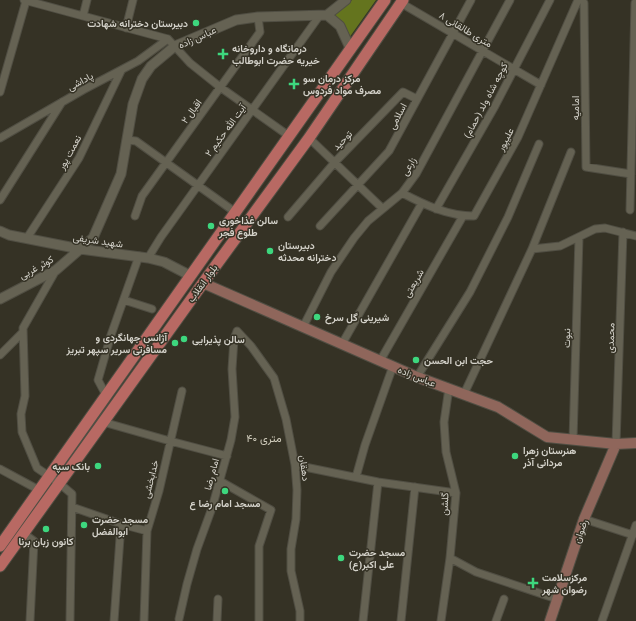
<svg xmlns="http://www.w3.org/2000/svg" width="636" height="621" font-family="'Times New Roman',Vazirmatn,serif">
<rect width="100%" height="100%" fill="#353225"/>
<path fill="#64741e" d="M352,0H376L349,38L331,16Z"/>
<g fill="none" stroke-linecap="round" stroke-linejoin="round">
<g stroke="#504e43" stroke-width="9">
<path id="minor" d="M24,0L168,39L190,63L220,87L289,136
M401,3L541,85
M584,3L586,167L631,174
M83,16L87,0
M126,28L133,0
M0,92L26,1
M0,138L83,90L138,61L168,39
M309,138L382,208
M127,140L136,141L235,212
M402,193C425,205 448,216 474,216L518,137L578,0
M0,200L62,102
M436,209L495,106L550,0
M630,210L635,3
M135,216L142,196L260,32L258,17
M288,217L335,162L403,92L417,99
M320,226L389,151L471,0
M27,238L79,158L121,71
M532,249L560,246L595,229L605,228L636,236
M148,258L161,237L320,15
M56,270L23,328L25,396L21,414L22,432L37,468L59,483L72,494L70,621
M124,300L152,309
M303,327L331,272L354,238L368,221L402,193L416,174L510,0
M342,344L422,203
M0,355L22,333
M380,361L463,216
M417,377L470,292L508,217L539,144
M464,394L532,249L571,152
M106,395L98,380L111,335L139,256
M103,422L170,441L227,456
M573,440L579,237
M616,444L623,232
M295,465L378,482L456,493
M0,469L39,490
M356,477L365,445L393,366
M220,481L271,510L259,546V621
M72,507L121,524L147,531
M584,519L633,535
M23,533L34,541L30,621
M450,558L476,572L557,599
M179,619L187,584L197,549L212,508L231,440L235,417L232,369L234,339L237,331L251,346L274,378L286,419L295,465L297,490L296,519L291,549V571L300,611V621
M114,621L121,524
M144,621L147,531L159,491L182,391
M217,621L218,599
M363,621L378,482
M401,621L415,487
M441,621L450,558L456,493L446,452L444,422L449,388
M496,621L504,599
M602,621L636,525"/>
</g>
<g stroke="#504e43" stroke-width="11">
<path id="tertiary" d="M327,15L340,26L350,48
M0,231L9,235L80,249L148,258L164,262L191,276
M0,299L56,270L93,238L121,174L133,104L142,79L151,66L175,46L236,20L258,17L327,15L346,0"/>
</g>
<g stroke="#504e43" stroke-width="12">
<path id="secondary" d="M203,283L417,377L498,407L547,437L616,444L636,443
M550,621L584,519L616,444"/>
</g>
<g stroke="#504e43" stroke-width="13">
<path id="primary" d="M0,546L385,0
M0,566L203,283L309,138L403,0"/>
</g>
<use href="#minor" stroke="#656253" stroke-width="7"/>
<use href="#tertiary" stroke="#656253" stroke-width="9"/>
<use href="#secondary" stroke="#8f665b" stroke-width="10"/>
<use href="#primary" stroke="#b86963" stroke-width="11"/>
</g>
<g fill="#3dd77e" stroke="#353225" stroke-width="1.5">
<circle cx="196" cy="23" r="4"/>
<path d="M221 48h4v4h4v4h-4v4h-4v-4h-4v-4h4z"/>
<path d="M292 78h4v4h4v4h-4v4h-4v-4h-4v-4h4z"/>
<circle cx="211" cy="226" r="4"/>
<circle cx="270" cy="251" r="4"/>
<circle cx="317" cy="317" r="4"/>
<circle cx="184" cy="339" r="4"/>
<circle cx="175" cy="343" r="4"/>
<circle cx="416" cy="360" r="4"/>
<circle cx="515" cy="456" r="4"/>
<circle cx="98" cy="466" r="4"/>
<circle cx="225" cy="491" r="4"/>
<circle cx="84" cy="525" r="4"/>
<circle cx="46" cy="529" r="4"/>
<circle cx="341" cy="558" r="4"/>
<path d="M531 577h4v4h4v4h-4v4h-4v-4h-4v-4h4z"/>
</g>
<g text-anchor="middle" stroke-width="3" stroke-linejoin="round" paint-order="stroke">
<g font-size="10" font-weight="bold" fill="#d4d2ca" stroke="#353225" text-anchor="start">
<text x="188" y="27" text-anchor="end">دبیرستان دخترانه شهادت</text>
<text x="232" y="52">درمانگاه و داروخانه<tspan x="232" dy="12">خیریه حضرت ابوطالب</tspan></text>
<text x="303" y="82">مرکز درمان سو<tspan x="303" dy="12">مصرف مواد فردوس</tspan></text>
<text x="219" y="224">سالن غذاخوری<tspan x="219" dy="12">طلوع فجر</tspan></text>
<text x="278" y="249">دبیرستان<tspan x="278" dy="12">دخترانه محدثه</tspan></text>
<text x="325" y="321">شیرینی گل سرخ</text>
<text x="167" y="341" text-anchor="end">آژانس جهانگردی و<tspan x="167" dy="12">مسافرتی سریر سپهر تبریز</tspan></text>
<text x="192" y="343">سالن پذیرایی</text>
<text x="424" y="364">حجت ابن الحسن</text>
<text x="523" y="454">هنرستان زهرا<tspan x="523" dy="12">مردانی آذر</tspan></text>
<text x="90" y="470" text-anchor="end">بانک سپه</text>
<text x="225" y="507" text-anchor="middle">مسجد امام رضا ع</text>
<text x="92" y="523">مسجد حضرت<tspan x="92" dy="12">ابوالفضل</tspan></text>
<text x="46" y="545" text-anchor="middle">کانون زبان برنا</text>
<text x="349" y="556">مسجد حضرت<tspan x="349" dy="12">علی اکبر(ع)</tspan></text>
<text x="542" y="581">مرکزسلامت<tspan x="542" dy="12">رضوان شهر</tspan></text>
</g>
<g font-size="10" fill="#d4d2ca" stroke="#353225">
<text transform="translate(466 29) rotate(31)" y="4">۸ متری طالقانی</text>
<text transform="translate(197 37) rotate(-24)" y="4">عباس زاده</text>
<text transform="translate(80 81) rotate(-28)" y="4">پاداشی</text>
<text transform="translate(485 100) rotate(-62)" y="4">کوچه شاه ولد (حمام)</text>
<text transform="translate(575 108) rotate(-90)" y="4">امامیه</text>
<text transform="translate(191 111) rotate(-54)" y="4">اقبال ۲</text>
<text transform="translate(397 116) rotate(-62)" y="4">اسلامی</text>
<text transform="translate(225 130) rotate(-54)" y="4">آیت الله حکیم ۲</text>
<text transform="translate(505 139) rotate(-62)" y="4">علیپور</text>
<text transform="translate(342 140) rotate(-46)" y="4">توحید</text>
<text transform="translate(69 152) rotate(-61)" y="4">نعمت پور</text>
<text transform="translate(408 166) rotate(-59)" y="4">زارعی</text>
<text transform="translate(98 240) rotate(8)" y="4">شهید شریفى</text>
<text transform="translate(36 267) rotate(-29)" y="4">کوثر غربی</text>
<text transform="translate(202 283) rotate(-54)" y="4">بلوار انقلاب</text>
<text transform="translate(413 283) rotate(-60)" y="4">شریعتی</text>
<text transform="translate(566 338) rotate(-88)" y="4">نبوت</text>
<text transform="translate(610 338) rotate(-88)" y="4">محمدی</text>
<text transform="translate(417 376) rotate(22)" y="4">عباس زاده</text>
<text transform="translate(305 468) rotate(83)" y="4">دهقان</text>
<text transform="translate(211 474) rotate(-75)" y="4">امام رضا</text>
<text transform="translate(150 479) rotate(-76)" y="4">خدابخشی</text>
<text transform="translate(444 504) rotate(-88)" y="4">گلشن</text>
<text transform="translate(580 531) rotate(-71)" y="4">رضوان</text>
</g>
<g font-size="11" fill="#cecaba" stroke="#353225">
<text x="264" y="442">۴۰ متری</text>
</g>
</g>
</svg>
